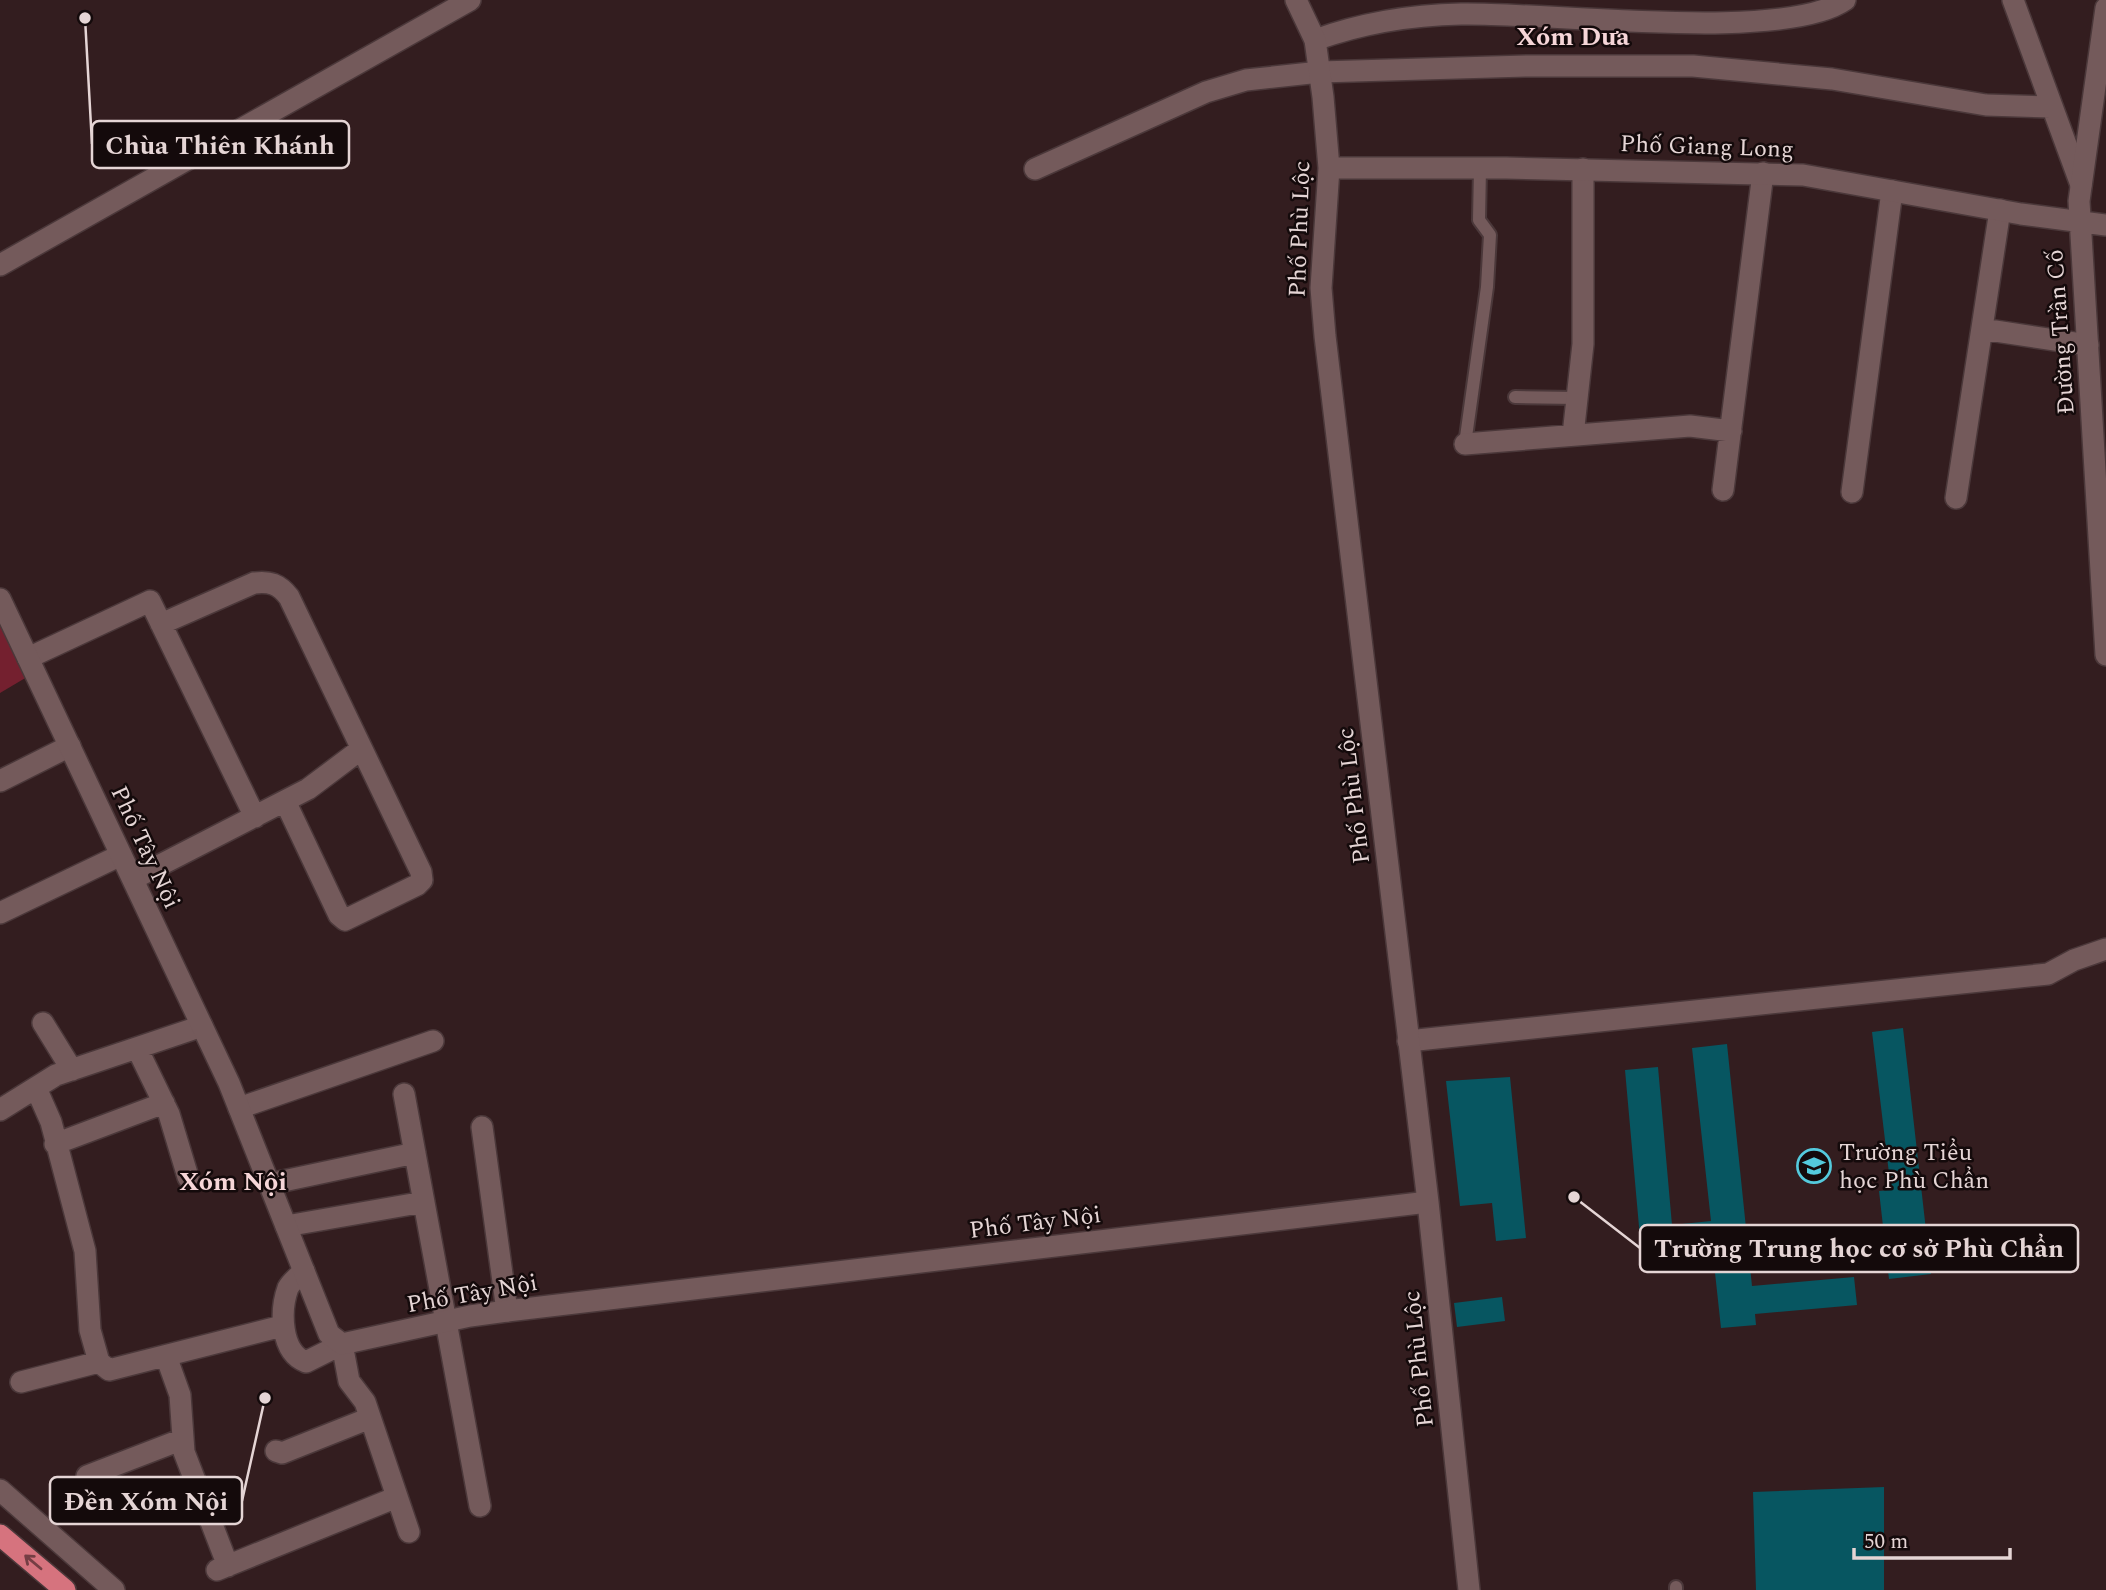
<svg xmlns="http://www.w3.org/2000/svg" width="2106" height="1590" font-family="Spectral,serif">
<rect width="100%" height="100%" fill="#331d1f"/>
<path fill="#74202f" d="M0,616L27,677L0,693Z"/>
<path fill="#075661" d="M1903,1028L1931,1274L1889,1279L1879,1191L1891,1190L1872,1032Z
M1727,1044L1752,1286L1854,1277L1857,1305L1755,1314L1756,1325L1721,1328L1712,1245L1674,1249V1257L1642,1260L1625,1070L1658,1067L1672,1225L1711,1221L1692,1048Z
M1510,1077L1526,1238L1496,1241L1492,1203L1460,1206L1446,1081Z
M1502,1297L1505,1321L1457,1327L1454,1303Z
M1884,1487V1590H1756L1753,1492Z"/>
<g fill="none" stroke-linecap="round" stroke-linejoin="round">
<g stroke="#4b383a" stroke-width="16">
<path id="service" d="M1515,397L1577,398
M1465,444L1487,287L1490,235L1479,220L1480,168
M1676,1587V1590"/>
</g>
<g stroke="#4b383a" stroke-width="24">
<path id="minor" d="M2013,0L2081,185
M1315,40C1362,23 1411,15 1461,14C1544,12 1784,43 1845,0
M1035,169L1206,92L1246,80L1320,72L1528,66H1693L1832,79L1986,105L2051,107
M1982,329L2088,345
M1573,435L1583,344V169
M1465,444L1690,426L1731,431
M1723,490L1763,173
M1852,492L1892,191
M1956,498L2000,210
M161,624L254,583C270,581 279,584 289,597L421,872L422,880L417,885L345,920L339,915L285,801
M28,658L150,601L255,817
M0,781L70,746
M133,879L308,789L360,750
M0,913L121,855
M43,1023L72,1070
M1408,1041L2048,974L2074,960L2106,949
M137,1048L169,1114L188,1177
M36,1088L51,1122L85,1251L90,1330L99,1362
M404,1094L480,1506
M239,1108L433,1041
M0,1110L56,1075L202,1026
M482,1127L507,1311
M55,1144L164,1103
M269,1184L415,1153
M286,1226L424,1202
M304,1271C299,1276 291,1282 288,1288C280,1310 280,1352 306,1362L342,1344L349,1381L365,1402L409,1532
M166,1356L180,1395L184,1452L228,1566
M21,1382L99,1362L109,1370L282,1326
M276,1451L282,1453L370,1418
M87,1476L183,1439
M217,1570L397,1497"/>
</g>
<g stroke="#4b383a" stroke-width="24">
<path id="tertiary" d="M1296,0L1315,40L1323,97L1329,168L1321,288L1325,336L1428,1202L1469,1590
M2106,8L2079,201L2106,655
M1329,168H1506L1803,175L2021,214L2106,225
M0,265L470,0
M0,599L229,1083L329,1334L342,1344L470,1316L507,1311L1428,1202
M0,1490L114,1590"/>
</g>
<g stroke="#4b383a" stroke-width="24">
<path id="motorway" d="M0,1535L65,1590"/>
</g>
<use href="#service" stroke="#745a5b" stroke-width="12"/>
<use href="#minor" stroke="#745a5b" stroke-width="21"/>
<use href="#tertiary" stroke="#745a5b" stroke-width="21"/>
<use href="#motorway" stroke="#d6737e" stroke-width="21"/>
</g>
<defs><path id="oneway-shaft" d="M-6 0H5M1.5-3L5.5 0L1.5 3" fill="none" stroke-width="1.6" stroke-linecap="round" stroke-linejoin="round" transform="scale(1.75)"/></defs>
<use stroke="#753e44" href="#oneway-shaft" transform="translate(33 1562) rotate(-140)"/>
<defs>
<g id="school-ring" transform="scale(1.75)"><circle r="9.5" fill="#140a0b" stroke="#54cadd" stroke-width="1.5"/><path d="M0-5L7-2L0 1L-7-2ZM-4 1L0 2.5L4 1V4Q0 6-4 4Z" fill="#54cadd"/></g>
</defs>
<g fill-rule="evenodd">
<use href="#school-ring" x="1814" y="1166"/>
</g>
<g text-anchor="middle" stroke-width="5" stroke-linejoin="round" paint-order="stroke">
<g font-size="24" fill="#e5d5d5" stroke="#140a0b">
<text transform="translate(1707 146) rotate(2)" y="8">Phố Giang Long</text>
<text transform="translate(1299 229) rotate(-88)" y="8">Phố Phù Lộc</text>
<text transform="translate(2060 332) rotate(-94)" y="8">Đường Trần Cố</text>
<text transform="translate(1353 796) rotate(-97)" y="8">Phố Phù Lộc</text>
<text transform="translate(146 847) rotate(65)" y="8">Phố Tây Nội</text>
<text transform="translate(1035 1222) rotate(-7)" y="8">Phố Tây Nội</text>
<text transform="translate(472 1293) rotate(-10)" y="8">Phố Tây Nội</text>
<text transform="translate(1418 1359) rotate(-96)" y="8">Phố Phù Lộc</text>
</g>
<g font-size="24" fill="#e5d5d5" stroke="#140a0b" text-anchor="start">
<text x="1839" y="1160">Trường Tiểu<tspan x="1839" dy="28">học Phù Chẩn</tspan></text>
</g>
<g font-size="26" font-weight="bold" fill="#f6d6d8" stroke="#140a0b">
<text x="1573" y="45">Xóm Dưa</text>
<text x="233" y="1190">Xóm Nội</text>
</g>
</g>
<path fill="none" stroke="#e5d5d5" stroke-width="2.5" d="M85 18L92 144M1574 1197L1640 1248M265 1398L242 1501"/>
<g fill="#e5d5d5" stroke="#140a0b" stroke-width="2.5">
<circle cx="85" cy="18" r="7"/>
<circle cx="1574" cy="1197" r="7"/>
<circle cx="265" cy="1398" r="7"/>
</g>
<g fill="#140a0b" stroke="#e5d5d5" stroke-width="2.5">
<rect x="92" y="121" width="257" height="47" rx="7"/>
<rect x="1640" y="1225" width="438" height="47" rx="7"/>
<rect x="50" y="1477" width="192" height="47" rx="7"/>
</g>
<g font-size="26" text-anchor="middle" font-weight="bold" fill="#e5d5d5">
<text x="220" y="154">Chùa Thiên Khánh</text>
<text x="1859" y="1257">Trường Trung học cơ sở Phù Chẩn</text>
<text x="146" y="1510">Đền Xóm Nội</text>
</g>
<path d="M1854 1548v10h156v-10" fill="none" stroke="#e5d5d5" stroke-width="3.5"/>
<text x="1864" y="1548" font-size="21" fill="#e5d5d5" stroke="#140a0b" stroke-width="5" paint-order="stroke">50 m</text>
</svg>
